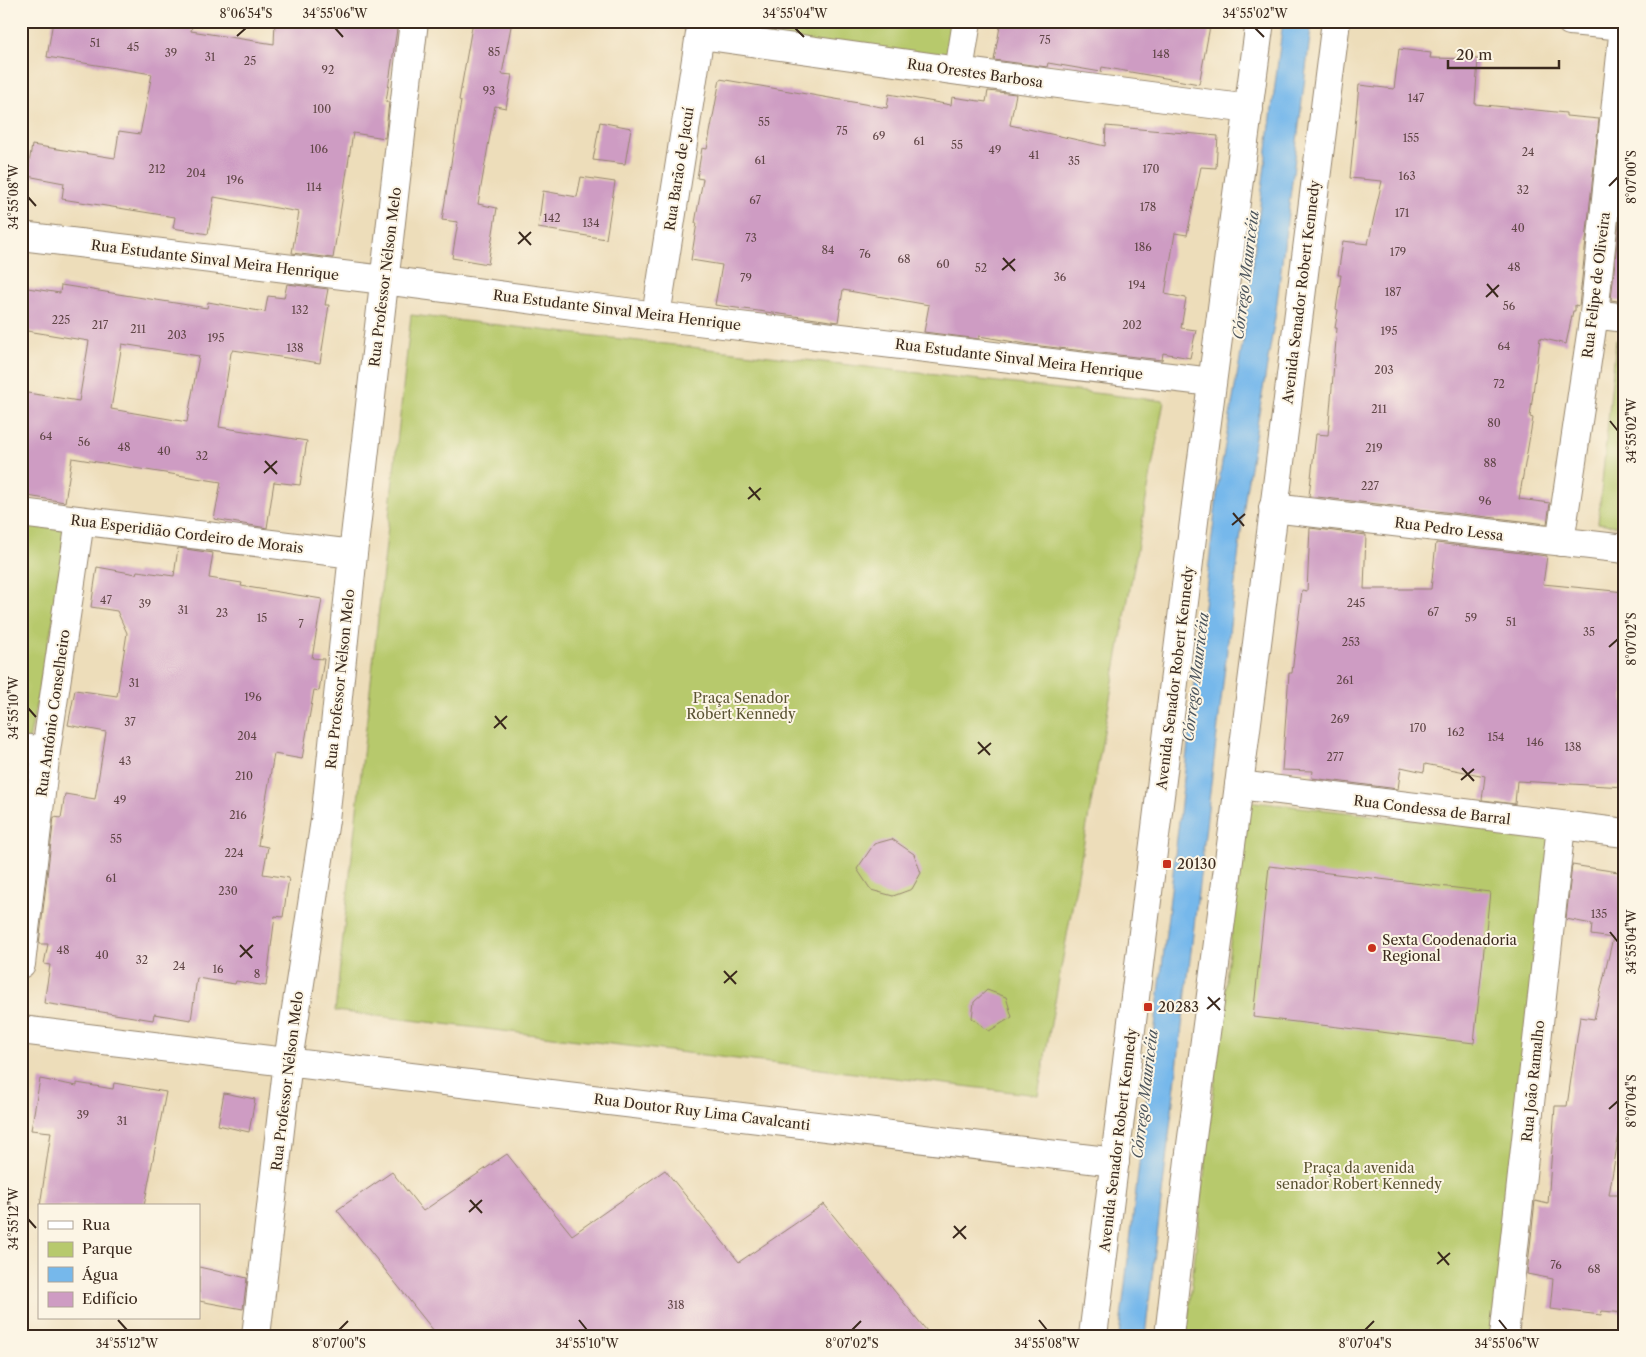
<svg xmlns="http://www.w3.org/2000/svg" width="1646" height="1357" font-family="'Libre Caslon Text',serif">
<rect width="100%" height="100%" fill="#fcf5e5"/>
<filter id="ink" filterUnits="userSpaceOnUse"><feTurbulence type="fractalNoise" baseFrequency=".02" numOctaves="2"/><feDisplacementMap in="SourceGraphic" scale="10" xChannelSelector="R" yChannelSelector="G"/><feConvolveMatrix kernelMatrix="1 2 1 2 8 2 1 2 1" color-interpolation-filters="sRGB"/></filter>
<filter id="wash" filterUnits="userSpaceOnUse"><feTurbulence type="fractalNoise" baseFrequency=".0096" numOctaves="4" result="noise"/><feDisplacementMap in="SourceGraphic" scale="20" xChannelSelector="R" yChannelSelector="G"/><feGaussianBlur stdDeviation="1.12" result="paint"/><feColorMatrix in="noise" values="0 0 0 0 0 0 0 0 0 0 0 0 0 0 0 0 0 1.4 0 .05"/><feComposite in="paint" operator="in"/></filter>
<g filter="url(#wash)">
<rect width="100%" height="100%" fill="#edddba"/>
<path fill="#b7c96c" stroke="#797a45" d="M722,21H968L962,73L720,40Z
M411,315L1164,401L1038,1095L335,1011Z
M1616,340L1625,341V527L1598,523Z
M21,523L71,530L29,741L21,740Z
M1246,801L1551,835L1497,1336H1186Z"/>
<path fill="#76b8eb" stroke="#587184" d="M1283,21H1312L1275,318L1246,491L1145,1336H1119L1218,486L1243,341Z"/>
<g id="blocks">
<path fill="#ce9cc3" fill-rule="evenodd" d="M53,21H193L191,31L274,44L275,21H351L397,29L386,102H389L385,138L353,133L333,258L292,253L299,212L214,197L208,234L173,228L175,217L62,199L64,183L27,176L32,145L115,158L119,131L140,134L152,74L47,57Z
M473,21H512L502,74L512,75L506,108L495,106L478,204L497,208L488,264L452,258L458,222L442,220L461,101L459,100Z
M1001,21H1118L1171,29L1173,21H1211L1199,84L1102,67L1101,72L1048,63L1047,67L994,60Z
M1399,49L1431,53L1430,58L1478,59L1475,104L1566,113V116L1599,119L1579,306L1575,305V311H1573L1566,344L1540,338L1530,417L1533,418L1519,499L1550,503L1547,524L1309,496L1316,434L1328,435L1337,328H1335L1338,310L1336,309L1341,275H1338L1343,241L1368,244L1382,181L1350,178L1359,85L1394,89Z
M720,79L887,108L889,94L951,105L952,97L986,102L988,91L1016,94L1010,125L1105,146L1106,126L1218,136L1216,168L1201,167L1187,235L1175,233L1165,294L1186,298L1181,328L1196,330L1190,358L1163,353L1162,360L1032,345L979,336V339L924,332L929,305L843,290L838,322L715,305L722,265L691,260L697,223H695L703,179L697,178L702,148L707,149Z
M600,122L631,128L625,164L593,160Z
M581,177L615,182L606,239L538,228L543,191L577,197Z
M1622,193L1625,194V302L1611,300Z
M287,284L328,289L325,305H329L320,363L233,350L231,353L219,427L307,441L300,485L274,482L267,528L214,519L221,482L72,458L65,502L21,495V392L79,401L89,341L21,330V287L60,293L61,285L207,308L208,302L265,312L268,296L284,298ZM122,344L199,356L187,422L111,409Z
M1310,528L1366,535L1364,589H1431L1436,543L1547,556L1543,584L1625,592V661L1623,660L1625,787L1517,781L1515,804L1482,800L1485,776L1425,764L1424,772L1401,767L1398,789L1312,778L1313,771L1282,770L1289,673H1292L1302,590L1307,591Z
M178,548L213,553L209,578L242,583L241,586L322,599L312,658L324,659L319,691L314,690L302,759L274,754L258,845L268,847L263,874L289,878L283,917L275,916L266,986L236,981L235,984L197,978L191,1020L154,1014L153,1020L44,1003L50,965L44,964L48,944H39L54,817L61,818L65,794L95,799L106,732L68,725L75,690L117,696L127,633L117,611L91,607L97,567L136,574L137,571L174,576Z
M892,839L914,854L921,873L912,889L893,896L871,890L857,869L874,844Z
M1572,865L1625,873V1098L1609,1195H1625V1313L1602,1311L1601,1315L1550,1309L1553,1279L1527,1274L1535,1201L1548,1204L1555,1106H1567L1580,1017L1594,1019L1613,938L1591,935L1592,924L1566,919Z
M1269,866L1490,892L1474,1043L1253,1017Z
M987,990L1006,997L1012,1017L989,1031L972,1018L974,1002Z
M40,1079L77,1086V1083L113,1089L114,1083L166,1092L144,1206H40L51,1132L31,1130Z
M224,1093L255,1099L249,1132L218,1125Z
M507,1154L572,1235L665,1170L739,1262L824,1204L931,1336H438L337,1210L392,1172L423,1211Z
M199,1267L247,1278L243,1309L199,1301Z"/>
</g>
</g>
<g filter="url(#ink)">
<use href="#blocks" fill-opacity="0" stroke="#94846c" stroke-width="1"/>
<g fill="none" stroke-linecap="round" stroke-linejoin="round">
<g stroke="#94846c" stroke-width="30">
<path id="street" d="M1570,21L1625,26
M701,35L959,71L1249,109
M959,71L967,21
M21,236L384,280L656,316L1212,382
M1594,314L1625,318
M656,316L702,21
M1273,508L1625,549
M21,513L353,554
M1560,542L1594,314L1624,26
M21,748L46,751
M1239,785L1625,833
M21,964L46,751L80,521
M21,1030L1115,1162
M256,1336L288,1061L325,820L353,554L414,21
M1504,1336L1561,826"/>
</g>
<g stroke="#94846c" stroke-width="30">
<path id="secondary" d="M1093,1336L1197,497L1260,21
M1169,1336L1189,1160L1239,785L1336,21"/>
</g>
<use href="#street" stroke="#fff" stroke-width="28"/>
<use href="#secondary" stroke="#fff" stroke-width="28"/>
</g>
</g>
<path fill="none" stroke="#3b2a1e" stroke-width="2" d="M335,28L343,37M795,28L804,37M1255,28L1264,37M237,36L246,28M1609,186L1618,177M28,197L36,206M519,232L531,245M518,244L531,232M1003,258L1015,271M1002,270L1015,259M1487,284L1498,297M1486,297L1499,285M1610,421L1618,431M265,461L277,474M264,473L277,461M749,487L760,500M748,499L761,488M1233,513L1244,526M1232,525L1245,514M1609,647L1618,639M28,708L36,717M495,716L506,729M494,728L507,716M978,742L990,755M978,754L991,743M1462,768L1474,781M1461,780L1474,769M1610,932L1618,942M240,945L252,958M240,957L253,945M724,971L736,984M724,983L737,971M1208,997L1220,1010M1207,1009L1220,998M1609,1109L1618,1101M470,1200L482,1213M469,1212L482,1200M28,1219L36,1228M954,1226L966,1239M953,1238L966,1226M1438,1252L1449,1265M1437,1264L1450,1253M118,1320L127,1330M579,1320L587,1330M1039,1320L1047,1330M1499,1320L1507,1330M339,1330L348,1321M852,1330L861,1321M1365,1330L1374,1321"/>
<g fill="#c8321e" stroke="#fcf5e5" stroke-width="2">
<rect x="1162" y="859" width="10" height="10" rx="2.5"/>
<circle cx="1372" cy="948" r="5"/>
<rect x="1143" y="1002" width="10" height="10" rx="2.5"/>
</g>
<g text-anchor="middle" stroke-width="4" stroke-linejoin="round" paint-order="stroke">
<g font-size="11" fill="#604647">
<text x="1045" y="44">75</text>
<text x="95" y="47">51</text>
<text x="133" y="51">45</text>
<text x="494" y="56">85</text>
<text x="171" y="57">39</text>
<text x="1161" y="58">148</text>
<text x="210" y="61">31</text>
<text x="250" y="65">25</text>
<text x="328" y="74">92</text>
<text x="489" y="95">93</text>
<text x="1416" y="102">147</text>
<text x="322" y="113">100</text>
<text x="764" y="126">55</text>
<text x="842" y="135">75</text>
<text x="879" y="140">69</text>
<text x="1411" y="142">155</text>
<text x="919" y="145">61</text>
<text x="957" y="149">55</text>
<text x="319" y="153">106</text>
<text x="995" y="154">49</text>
<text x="1528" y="156">24</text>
<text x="1034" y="159">41</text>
<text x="760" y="164">61</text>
<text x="1074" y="165">35</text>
<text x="157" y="173">212</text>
<text x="1151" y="173">170</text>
<text x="196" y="177">204</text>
<text x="1407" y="180">163</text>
<text x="235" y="184">196</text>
<text x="314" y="191">114</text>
<text x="1523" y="194">32</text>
<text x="755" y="204">67</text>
<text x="1148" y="211">178</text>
<text x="1402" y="217">171</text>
<text x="552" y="222">142</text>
<text x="591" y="227">134</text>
<text x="1518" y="232">40</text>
<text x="751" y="242">73</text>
<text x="1143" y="251">186</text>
<text x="828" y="254">84</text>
<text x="1398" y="256">179</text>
<text x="865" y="258">76</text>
<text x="904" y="263">68</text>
<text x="943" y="268">60</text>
<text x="1514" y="271">48</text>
<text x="981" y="272">52</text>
<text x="1060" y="281">36</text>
<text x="746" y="282">79</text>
<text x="1137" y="289">194</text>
<text x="1393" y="296">187</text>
<text x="1509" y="310">56</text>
<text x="300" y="314">132</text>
<text x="61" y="324">225</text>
<text x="100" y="329">217</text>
<text x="1132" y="329">202</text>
<text x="138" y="333">211</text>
<text x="1389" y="335">195</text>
<text x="177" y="339">203</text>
<text x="216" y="342">195</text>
<text x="1504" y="350">64</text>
<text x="295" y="352">138</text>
<text x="1384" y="374">203</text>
<text x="1499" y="388">72</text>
<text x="1379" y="413">211</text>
<text x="1494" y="427">80</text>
<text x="46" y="440">64</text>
<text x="84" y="446">56</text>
<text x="124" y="451">48</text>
<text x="1374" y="452">219</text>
<text x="164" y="455">40</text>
<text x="202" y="460">32</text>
<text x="1490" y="467">88</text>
<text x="1370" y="490">227</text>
<text x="1485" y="505">96</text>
<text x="106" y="604">47</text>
<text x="1356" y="607">245</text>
<text x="145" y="608">39</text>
<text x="183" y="614">31</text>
<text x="1433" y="616">67</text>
<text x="222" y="617">23</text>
<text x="262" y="622">15</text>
<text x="1471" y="622">59</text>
<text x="1511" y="626">51</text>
<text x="301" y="628">7</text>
<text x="1589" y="636">35</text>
<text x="1351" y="646">253</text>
<text x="1345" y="684">261</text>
<text x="134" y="687">31</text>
<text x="253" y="701">196</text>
<text x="1340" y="723">269</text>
<text x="130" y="726">37</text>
<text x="1418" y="732">170</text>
<text x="1456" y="736">162</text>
<text x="247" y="740">204</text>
<text x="1496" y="741">154</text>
<text x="1535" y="746">146</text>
<text x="1573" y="751">138</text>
<text x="1335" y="761">277</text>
<text x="125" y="765">43</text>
<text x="244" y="780">210</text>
<text x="120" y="804">49</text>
<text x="238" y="819">216</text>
<text x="116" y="843">55</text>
<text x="234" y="857">224</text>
<text x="111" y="882">61</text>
<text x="228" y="895">230</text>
<text x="1599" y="918">135</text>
<text x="63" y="954">48</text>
<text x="102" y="959">40</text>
<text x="142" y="964">32</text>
<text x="179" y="970">24</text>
<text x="218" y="973">16</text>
<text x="257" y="978">8</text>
<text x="83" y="1119">39</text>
<text x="122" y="1125">31</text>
<text x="1556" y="1269">76</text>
<text x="1594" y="1273">68</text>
<text x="676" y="1309">318</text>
</g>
<g font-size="14" fill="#3b2a1e" stroke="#fcf5e5">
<text transform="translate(975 73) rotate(8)" y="5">Rua Orestes Barbosa</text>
<text transform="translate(679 169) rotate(-81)" y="5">Rua Barão de Jacuí</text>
<text transform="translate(215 260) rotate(7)" y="5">Rua Estudante Sinval Meira Henrique</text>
<text transform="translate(385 277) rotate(-83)" y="5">Rua Professor Nélson Melo</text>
<text transform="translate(1596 285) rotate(-83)" y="5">Rua Felipe de Oliveira</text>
<text transform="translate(1301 292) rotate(-83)" y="5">Avenida Senador Robert Kennedy</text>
<text transform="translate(617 310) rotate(7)" y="5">Rua Estudante Sinval Meira Henrique</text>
<text transform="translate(1019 359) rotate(7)" y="5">Rua Estudante Sinval Meira Henrique</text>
<text transform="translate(1449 529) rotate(7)" y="5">Rua Pedro Lessa</text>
<text transform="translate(187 534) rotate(7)" y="5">Rua Esperidião Cordeiro de Morais</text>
<text transform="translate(1175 678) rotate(-83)" y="5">Avenida Senador Robert Kennedy</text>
<text transform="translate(340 679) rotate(-84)" y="5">Rua Professor Nélson Melo</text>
<text transform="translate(53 713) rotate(-82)" y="5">Rua Antônio Conselheiro</text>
<text transform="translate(1432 810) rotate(7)" y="5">Rua Condessa de Barral</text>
<text transform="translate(287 1081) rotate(-83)" y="5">Rua Professor Nélson Melo</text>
<text transform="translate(1533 1081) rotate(-84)" y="5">Rua João Ramalho</text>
<text transform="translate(702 1112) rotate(7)" y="5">Rua Doutor Ruy Lima Cavalcanti</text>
<text transform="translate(1118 1140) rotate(-83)" y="5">Avenida Senador Robert Kennedy</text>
</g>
<g font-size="14" fill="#5a5232" stroke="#fcf5e5">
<text x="741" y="703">Praça Senador<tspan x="741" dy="16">Robert Kennedy</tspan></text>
<text x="1359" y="1173">Praça da avenida<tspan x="1359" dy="16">senador Robert Kennedy</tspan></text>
</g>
<g font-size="14" fill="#3b2a1e" stroke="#fcf5e5" text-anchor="start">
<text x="1177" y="869">20130</text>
<text x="1382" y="945">Sexta Coodenadoria<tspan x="1382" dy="16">Regional</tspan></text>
<text x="1158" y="1012">20283</text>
</g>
<g font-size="15" font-style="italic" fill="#4d555c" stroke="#fcf5e5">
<text transform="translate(1246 275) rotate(-83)" y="5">Córrego Mauricéia</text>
<text transform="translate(1196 677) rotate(-83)" y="5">Córrego Mauricéia</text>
<text transform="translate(1145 1094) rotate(-83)" y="5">Córrego Mauricéia</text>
</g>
</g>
<rect width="1646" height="1357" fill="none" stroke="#fcf5e5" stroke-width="55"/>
<rect x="38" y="1204" width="162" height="115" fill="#fcf5e5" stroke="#afa495"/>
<rect x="48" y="1221" width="25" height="8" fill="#ffffff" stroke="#afa495"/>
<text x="82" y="1230" font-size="15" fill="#3b2a1e">Rua</text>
<rect x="48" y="1242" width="25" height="15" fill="#b7c96c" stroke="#afa495"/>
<text x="82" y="1254" font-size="15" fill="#3b2a1e">Parque</text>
<rect x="48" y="1267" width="25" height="15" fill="#76b8eb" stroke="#afa495"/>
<text x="82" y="1280" font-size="15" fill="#3b2a1e">Água</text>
<rect x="48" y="1292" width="25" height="15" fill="#ce9cc3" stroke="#afa495"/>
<text x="82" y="1304" font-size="15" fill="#3b2a1e">Edifício</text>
<path d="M1448 60v8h111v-8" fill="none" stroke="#3b2a1e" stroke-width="2.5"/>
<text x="1456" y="60" font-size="15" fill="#3b2a1e" stroke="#fcf5e5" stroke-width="4" paint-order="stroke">20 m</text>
<rect x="28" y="28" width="1590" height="1302" fill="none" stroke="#3b2a1e" stroke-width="2"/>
<g font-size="12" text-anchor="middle" fill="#3b2a1e">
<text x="246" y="18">8°06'54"S</text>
<text x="335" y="18">34°55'06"W</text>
<text x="795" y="18">34°55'04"W</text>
<text x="1255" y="18">34°55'02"W</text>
<text transform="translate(1632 177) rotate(-90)" y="4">8°07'00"S</text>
<text transform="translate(14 197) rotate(-90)" y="4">34°55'08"W</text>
<text transform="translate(1632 431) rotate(-90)" y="4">34°55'02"W</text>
<text transform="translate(1632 639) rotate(-90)" y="4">8°07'02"S</text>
<text transform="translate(14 708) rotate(-90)" y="4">34°55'10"W</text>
<text transform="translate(1632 942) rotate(-90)" y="4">34°55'04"W</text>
<text transform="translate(1632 1101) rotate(-90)" y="4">8°07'04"S</text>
<text transform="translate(14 1219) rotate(-90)" y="4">34°55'12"W</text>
<text x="127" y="1348">34°55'12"W</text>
<text x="339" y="1348">8°07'00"S</text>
<text x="587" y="1348">34°55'10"W</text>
<text x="852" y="1348">8°07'02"S</text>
<text x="1047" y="1348">34°55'08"W</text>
<text x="1365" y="1348">8°07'04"S</text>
<text x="1507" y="1348">34°55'06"W</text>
</g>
</svg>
